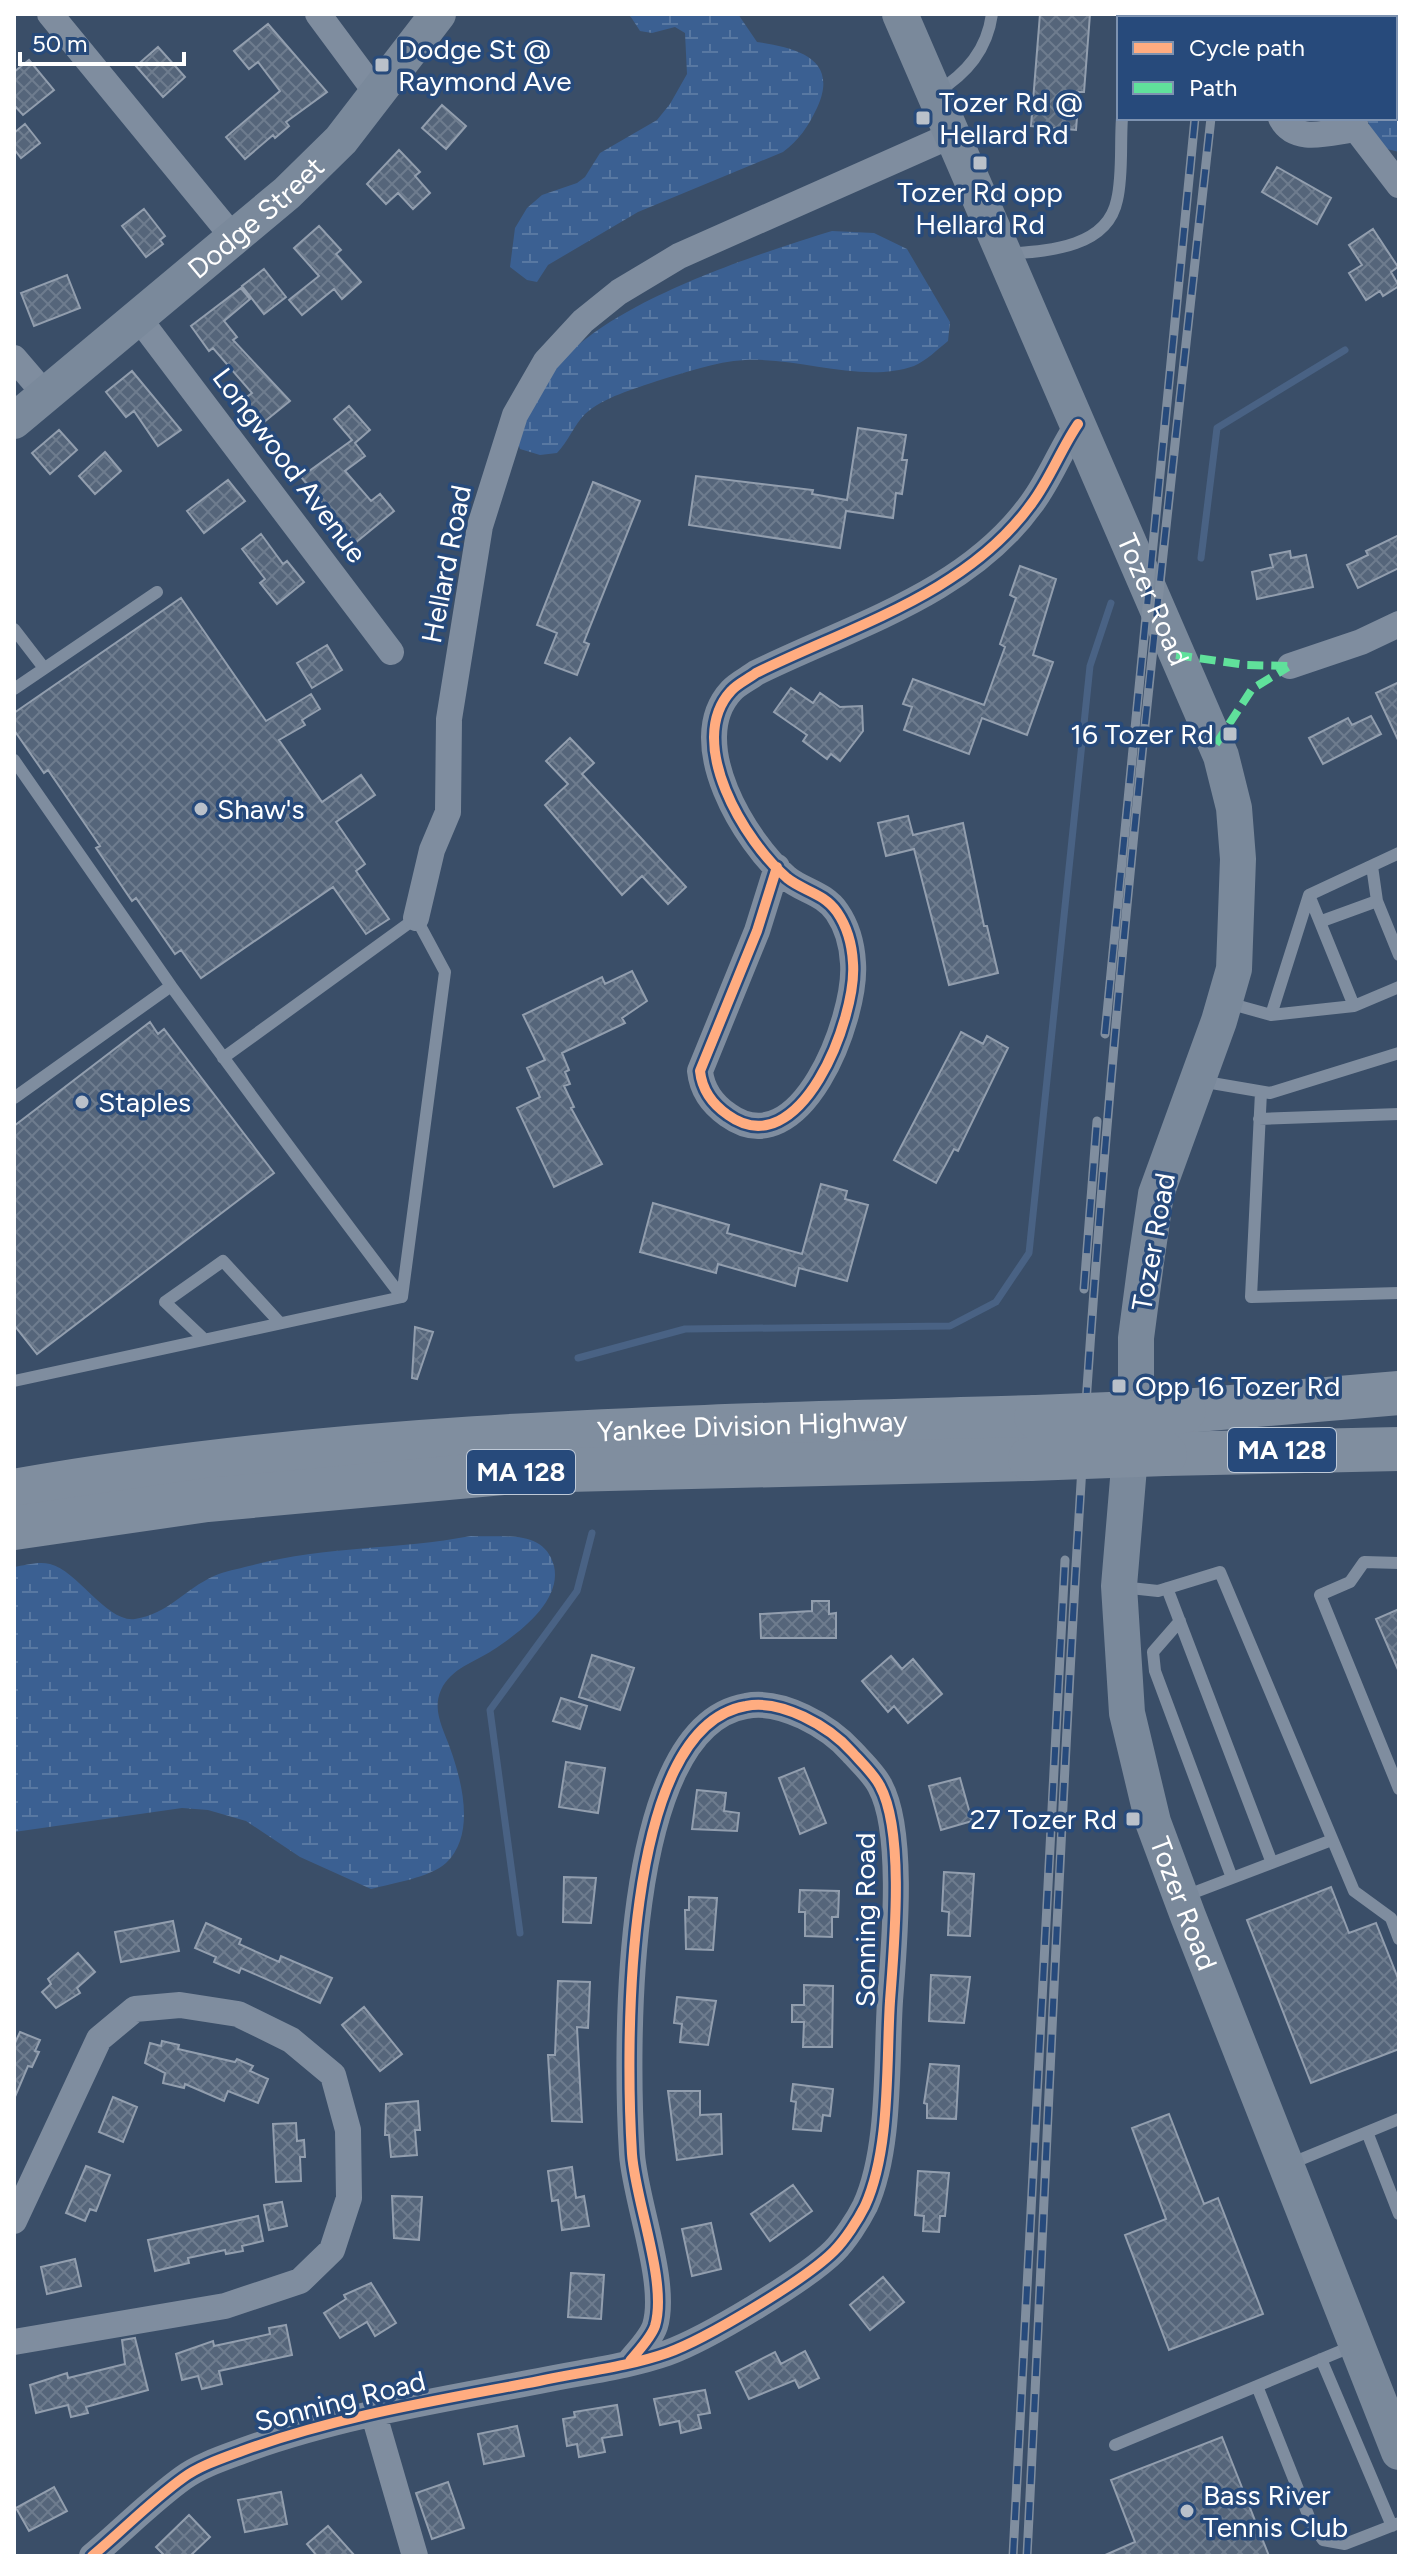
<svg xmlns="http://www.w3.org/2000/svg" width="1413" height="2570" font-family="Figtree,sans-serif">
<defs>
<pattern id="wetland-marsh" width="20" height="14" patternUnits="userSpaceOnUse" patternTransform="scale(2)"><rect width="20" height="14" fill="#3b6092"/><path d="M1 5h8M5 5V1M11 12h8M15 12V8" fill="none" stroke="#5878a2"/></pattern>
<pattern id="building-cross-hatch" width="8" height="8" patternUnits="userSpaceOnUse" patternTransform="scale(2)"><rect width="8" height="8" fill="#55657a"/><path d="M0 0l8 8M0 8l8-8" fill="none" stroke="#6e7c8e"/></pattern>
</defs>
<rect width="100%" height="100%" fill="#3a4e68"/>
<path fill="url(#wetland-marsh)" d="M629,14H738L757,42C796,48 840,58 817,108C808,127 799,140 783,152L638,212L548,265L537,282L527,280L510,267L515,228L527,208L542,195L577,183L585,177L600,153L657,120L670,104L687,74L685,33L675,27L652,33L640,31Z
M1395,52L1399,61V152L1375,146L1367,118H1395Z
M832,231L874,233L907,249L950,322L948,341C938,349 926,361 914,366C862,384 801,357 745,360C714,362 687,372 657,381C634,389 604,397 585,414C574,425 568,442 557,453L540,455L520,449L516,436C529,414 540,389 556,368C606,303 754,255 832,231Z
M471,1536C502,1538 544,1528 554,1566C562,1601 519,1633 493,1650C475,1662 451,1668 441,1690C432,1710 443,1728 450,1748C462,1781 476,1835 446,1863C429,1878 393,1883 371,1889L300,1857L246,1821L208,1810L182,1808L14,1832V1567C25,1565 39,1561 50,1564C78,1571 107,1623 135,1619C168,1614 185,1589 214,1576C225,1571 238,1569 249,1566C323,1546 397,1550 471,1536Z"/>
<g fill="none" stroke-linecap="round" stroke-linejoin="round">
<path stroke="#496284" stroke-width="7" d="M1201,558L1217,428L1345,350
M578,1358L685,1329L950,1326L996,1302L1029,1253L1090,666L1111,603
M520,1933L490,1710L577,1591L592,1533"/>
</g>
<path fill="url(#building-cross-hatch)" stroke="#929eae" stroke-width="2" d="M1040,14H1090L1084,92H1079L1076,130L1031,126Z
M268,24L327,92L286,122L289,126L275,138L273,135L245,159L226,137L280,91L258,62L249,69L234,51Z
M158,47L185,77L163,97L136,66Z
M29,60L54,90L23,115L14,105V72Z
M442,105L466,126L446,149L422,128Z
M25,124L40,143L21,158L14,149V133Z
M399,150L420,172L415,176L430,193L413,209L398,193L386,204L367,184Z
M1277,167L1331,198L1317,224L1262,192Z
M144,209L165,236L160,240L163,244L146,257L122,226Z
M319,226L341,250L336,254L361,282L342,299L334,289L302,315L289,300L319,276L294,248Z
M1373,229L1398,267L1391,272L1399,286L1383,296L1380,291L1366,300L1349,273L1362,265L1349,245Z
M264,269L286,297L264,314L242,286Z
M67,275L80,308L34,326L21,293Z
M241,288L250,299L224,321L237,337L233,340L290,401L259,426L240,402L252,393L213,348L209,351L191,326Z
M132,371L181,430L158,446L134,411L126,417L106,392Z
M349,406L370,430L355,443L365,456L345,471L371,501L380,494L394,511L355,543L301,477L352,440L334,419Z
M858,428L906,435L902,460H907L902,494L896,493L893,518L846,511L840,548L689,525L696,476L813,490L812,494L847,500Z
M59,430L77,450L50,474L32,453Z
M105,452L121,471L95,494L79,476Z
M228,480L245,501L204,533L187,511Z
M593,482L640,501L584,642L589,644L577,675L545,663L557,633L537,625Z
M261,534L283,564L287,561L304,582L277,604L260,583L265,579L242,549Z
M1399,535V568L1358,588L1347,565L1368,555L1366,551Z
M1290,551L1291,558L1306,555L1313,587L1257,599L1252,572L1273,567L1270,555Z
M1020,566L1056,579L1033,655L1053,662L1027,735L982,718L969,754L904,730L912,707L903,704L913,679L984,705L1005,647L1000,644L1016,598L1010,595Z
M181,598L266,721L311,694L320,709L302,720L305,725L279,740L322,802L361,775L375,795L336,822L365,864L356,871L389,919L366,934L333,887L201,978L181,950L175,954L136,898L132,901L96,848L100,846L48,770L44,773L14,730V713Z
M327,645L342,670L312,688L297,663Z
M1399,682V742L1376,693Z
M791,688L813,703L820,693L840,707L862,706L863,731L840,761L831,754L827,759L803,741L807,735L774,712Z
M1371,716L1381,734L1323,764L1309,738L1348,718L1352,725Z
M570,738L594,763L582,774L686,887L668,904L642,876L622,895L545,805L568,784L546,761Z
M908,816L913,835L963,823L984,926H987L998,973L949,985L914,849L886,856L878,823Z
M632,971L647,1001L622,1018L625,1023L562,1053L569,1070L565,1072L570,1084L564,1086L574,1107L571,1108L602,1164L554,1187L517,1108L540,1097L527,1068L545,1060L523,1015L602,977L605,984Z
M150,1022L158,1034L164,1029L274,1173L37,1354L14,1325V1126Z
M961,1032L983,1044L987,1036L1008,1048L958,1151L954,1149L936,1183L894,1160Z
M821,1184L847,1191L845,1199L868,1205L847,1281L799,1268L795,1286L718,1264L716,1273L640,1252L653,1203L729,1225L727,1233L802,1254Z
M415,1327L433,1332L417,1379L412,1378Z
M812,1601H829V1614L836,1613V1638H761L760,1614L812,1611Z
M1399,1609V1672L1376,1619Z
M592,1655L634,1668L620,1710L579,1697Z
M891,1656L902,1669L913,1659L942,1694L908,1723L894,1706L888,1712L862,1681Z
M561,1698L587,1706L580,1729L553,1721Z
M566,1762L605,1768L598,1813L559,1807Z
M804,1768L826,1823L800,1834L779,1778Z
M960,1778L972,1821L941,1830L929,1786Z
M697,1790L726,1793L724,1811L739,1813L737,1831L692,1829Z
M944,1872L974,1874L970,1936L948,1935L949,1912L942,1911Z
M564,1877L596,1878L591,1923L563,1922Z
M1331,1887L1349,1933L1376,1923L1399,1981V2049L1311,2083L1247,1920Z
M800,1890L839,1891L838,1917H832V1937L805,1936V1912H799Z
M689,1897L717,1898L713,1950L686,1949L685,1910H689Z
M173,1921L179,1951L121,1962L115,1932Z
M206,1923L241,1939L239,1944L279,1962L281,1956L332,1978L320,2003L241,1968L239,1973L214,1962L216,1957L195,1948Z
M78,1953L95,1972L77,1988L80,1993L56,2008L42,1992L51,1984L48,1979Z
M931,1975L970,1977L964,2023L929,2021Z
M558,1981L590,1982L588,2028L577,2027L582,2122L552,2121L548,2055H555Z
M804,1985L833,1986L832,2047H803L804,2022H792V2005H804Z
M677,1997L716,2001L708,2045L680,2042L682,2024L674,2023Z
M364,2007L402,2054L380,2071L342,2025Z
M20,2032L40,2040L35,2051L39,2052L32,2067L28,2066L14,2099V2045Z
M162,2041L179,2045L178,2049L235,2062L237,2059L253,2066L250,2071L268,2079L258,2103L228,2091L224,2101L185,2084L184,2088L163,2083L165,2073L145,2063L150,2043L161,2046Z
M930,2064L959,2066L956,2119L927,2118V2104L924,2103Z
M793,2084L833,2089L830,2116L823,2115L821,2131L793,2129L796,2102L791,2101Z
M668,2091H700V2115L721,2114L722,2154L677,2160Z
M113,2097L137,2107L123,2142L99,2132Z
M418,2101L420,2130H415L417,2155L391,2157L389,2135H385L386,2104Z
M1169,2114L1204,2204L1218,2198L1263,2314L1169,2350L1125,2235L1166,2219L1132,2128Z
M296,2123L297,2141L304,2140L305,2157H300L301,2181L276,2182L273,2124Z
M86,2166L110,2175L96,2211L90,2209L85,2221L66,2213Z
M572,2167L576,2198L584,2196L589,2226L562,2230L558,2200L552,2201L548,2171Z
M918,2171L949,2173L945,2216H940L939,2232L923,2231L924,2216L915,2215Z
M793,2185L812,2211L770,2241L751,2214Z
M392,2196L422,2197L419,2240L394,2238Z
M282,2202L287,2226L269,2230L264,2205Z
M258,2216L263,2241L242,2246L243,2251L226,2254L225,2250L188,2258L189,2263L155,2271L148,2240Z
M711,2223L721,2269L692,2276L682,2229Z
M75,2259L81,2286L47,2294L41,2267Z
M571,2273L604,2275L601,2319L568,2317Z
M883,2277L904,2302L870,2330L850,2305Z
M371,2283L396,2323L375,2336L367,2322L340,2338L324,2313L346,2299L344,2295Z
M286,2325L292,2355L219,2371L222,2384L202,2389L198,2376L182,2380L176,2354L213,2341L214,2346L270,2334L269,2328Z
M135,2338L148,2390L86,2407L88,2413L71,2417L68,2405L36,2413L30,2385L67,2373L68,2378L125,2364L122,2340Z
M805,2351L819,2378L799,2388L795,2380L749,2399L736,2372L775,2352L781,2364Z
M705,2390L710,2413L698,2415L701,2428L681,2433L679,2421L660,2425L654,2399Z
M617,2405L622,2435L602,2438L605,2452L579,2457L577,2444L567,2446L563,2419L575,2417L574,2412Z
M517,2426L524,2456L484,2464L478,2434Z
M1222,2437L1269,2556H1103L1135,2542L1111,2480Z
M448,2482L464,2528L432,2539L416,2493Z
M54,2487L67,2511L29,2531L16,2508Z
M281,2492L287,2524L245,2532L238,2500Z
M189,2515L210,2537L190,2556H165L156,2547Z
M328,2526L355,2556H317L307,2544Z"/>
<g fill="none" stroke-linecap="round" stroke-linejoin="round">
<path stroke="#7f8d9f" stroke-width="12" d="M1130,18V14
M937,92C967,73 987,50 992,14
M1006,254C1045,251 1107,249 1117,200C1123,175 1120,144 1122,118
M14,629L44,668
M14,689L157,592
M14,760L171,986L14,1098
M1372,866L1377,901L1399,955
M1309,895L1354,1006
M1322,921L1377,901
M171,986C247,1090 324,1194 402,1297L445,972L416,918L223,1058
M1228,1003L1271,1015L1354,1006L1399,987
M1271,1015L1309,895L1399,853
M1200,1081L1270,1093L1399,1053
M1261,1092L1251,1297L1399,1293
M1259,1119L1399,1114
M204,1339L165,1302L223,1261L280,1323
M14,1381L402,1297
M1399,1563L1364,1562L1350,1582L1320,1595L1399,1789
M1121,1587L1158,1591L1220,1572L1354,1891L1391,1918L1399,1939
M1167,1588L1272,1863
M1180,1621L1153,1652L1155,1671L1232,1878
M1185,1896L1332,1840
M1367,2132L1399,2214
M1287,2165L1399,2119
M1353,2346L1257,2386L1311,2522L1323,2540L1345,2544L1399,2523
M1321,2359L1392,2526
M1115,2445L1257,2386"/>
<path stroke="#7f8d9f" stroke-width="26" d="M50,14L233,237
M318,14L378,95
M1281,118C1295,145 1330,132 1356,129
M1354,118L1356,129L1399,185
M137,316L391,652
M14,358L44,393
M1290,666L1361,642L1399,624
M777,867L757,931L700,1071C702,1090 712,1104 728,1115C800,1167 857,1018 853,963C852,944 848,928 837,912C824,893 803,891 787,878C745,842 684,742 731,691C737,684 748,679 756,673C851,626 967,594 1032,503C1050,479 1061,449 1078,424
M416,918L432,850L448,812L449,719L480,526L515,415L546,361L583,321L619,292L679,256L952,135
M14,2221L99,2039L135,2009L180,2005L238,2014L291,2040L333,2075L348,2130L349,2198L332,2250L300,2281L225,2306L14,2342
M374,2415L415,2556
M92,2556C122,2531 151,2501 183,2478C199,2466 223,2458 242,2451C337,2416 440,2400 539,2381C581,2372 627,2367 667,2353C706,2339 805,2280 834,2251C845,2240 858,2220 865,2206C891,2149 886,2063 890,2001C894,1947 905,1832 880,1786C874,1774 861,1762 852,1752C829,1726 781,1699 746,1706C620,1727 626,2056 632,2154C635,2200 668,2283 655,2326C651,2338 638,2351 630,2361"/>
<g stroke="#7a899b" stroke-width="36">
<path id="s1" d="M900,14L1221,756L1234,808L1238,859L1234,969L1219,1021L1156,1194L1146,1262L1136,1338V1384L1119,1586L1127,1713L1153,1822L1188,1916L1399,2452"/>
<path id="s2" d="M14,421L287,193L341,140L438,14"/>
</g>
<g stroke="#808e9f" stroke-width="44">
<path d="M1184,1411L1399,1393"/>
<path d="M1165,1454L1399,1449"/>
<path id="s3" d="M14,1491C352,1431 694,1427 1036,1417"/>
<path d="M14,1528L207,1500L526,1471L1030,1459"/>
</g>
<g stroke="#808e9f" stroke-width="9">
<path id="rail" d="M1206,18L1207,14
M1222,18V14
M1105,1034L1195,118
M1084,1289L1097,1121
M1013,2556L1065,1560
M1027,2556C1045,2204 1058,1852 1080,1500C1107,1038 1160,578 1211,118"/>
</g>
<use href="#rail" stroke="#274a7b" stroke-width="6" stroke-dasharray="18" stroke-linecap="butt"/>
<path stroke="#808e9f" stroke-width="44" d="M1036,1417L1184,1411
M1030,1459L1165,1454"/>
<path stroke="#60e19b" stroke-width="8" stroke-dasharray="16 8" stroke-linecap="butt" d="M1176,655L1246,665L1290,666
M1216,744L1252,689L1288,667"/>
<g stroke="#274a7b" stroke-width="15">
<path id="cycleway" d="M777,867L757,931L700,1071C702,1090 712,1104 728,1115C800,1167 857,1018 853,963C852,944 848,928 837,912C824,893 803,891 787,878C745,842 684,742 731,691C737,684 748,679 756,673C851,626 967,594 1032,503C1050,479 1061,449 1078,424
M92,2556C122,2531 151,2501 183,2478C199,2466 223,2458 242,2451C337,2416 440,2400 539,2381C581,2372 627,2367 667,2353C706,2339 805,2280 834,2251C845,2240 858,2220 865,2206C891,2149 886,2063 890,2001C894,1947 905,1832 880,1786C874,1774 861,1762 852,1752C829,1726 781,1699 746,1706C620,1727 626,2056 632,2154C635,2200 668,2283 655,2326C651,2338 638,2351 630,2361"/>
</g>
<use href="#cycleway" stroke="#ffac80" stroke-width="10"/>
</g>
<g fill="#bac1ca" stroke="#274a7b" stroke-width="3">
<rect x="374" y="57" width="16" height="16" rx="4"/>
<rect x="915" y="110" width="16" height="16" rx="4"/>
<rect x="972" y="155" width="16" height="16" rx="4"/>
<rect x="1222" y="726" width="16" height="16" rx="4"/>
<circle cx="201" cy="809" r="8"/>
<circle cx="82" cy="1102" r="8"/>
<rect x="1111" y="1378" width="16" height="16" rx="4"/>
<rect x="1125" y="1811" width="16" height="16" rx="4"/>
<circle cx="1187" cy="2511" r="8"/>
</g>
<g text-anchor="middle" stroke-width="7" stroke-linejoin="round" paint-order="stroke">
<g fill="#274a7b" stroke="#bec9d7" stroke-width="2">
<rect x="1228" y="1428" width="108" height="44" rx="6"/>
<rect x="467" y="1450" width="108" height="44" rx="6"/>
</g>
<g font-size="26" font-weight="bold" fill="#fff">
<text x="1282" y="1459">MA 128</text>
<text x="521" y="1481">MA 128</text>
</g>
<g font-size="28" fill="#fff" stroke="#274a7b" text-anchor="start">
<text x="398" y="59">Dodge St @<tspan x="398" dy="32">Raymond Ave</tspan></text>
<text x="939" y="112">Tozer Rd @<tspan x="939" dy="32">Hellard Rd</tspan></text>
<text x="980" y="202" text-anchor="middle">Tozer Rd opp<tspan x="980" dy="32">Hellard Rd</tspan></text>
<text x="1214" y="744" text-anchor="end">16 Tozer Rd</text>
<text x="217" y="819">Shaw's</text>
<text x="98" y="1112">Staples</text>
<text x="1135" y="1396">Opp 16 Tozer Rd</text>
<text x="1117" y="1829" text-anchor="end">27 Tozer Rd</text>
<text x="1203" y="2505">Bass River<tspan x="1203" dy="32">Tennis Club</tspan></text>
</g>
<g font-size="28" fill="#fff" stroke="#274a7b">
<text dy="10" stroke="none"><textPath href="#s2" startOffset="316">Dodge Street</textPath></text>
<text transform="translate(290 465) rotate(53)" y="10">Longwood Avenue</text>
<text transform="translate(446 564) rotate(-79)" y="10">Hellard Road</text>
<text dy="10" stroke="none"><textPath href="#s1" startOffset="638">Tozer Road</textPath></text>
<text transform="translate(1153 1242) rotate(-80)" y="10">Tozer Road</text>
<text dy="10" stroke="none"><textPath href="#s3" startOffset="742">Yankee Division Highway</textPath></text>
<text dy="10" stroke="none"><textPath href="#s1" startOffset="1982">Tozer Road</textPath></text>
<text transform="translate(865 1920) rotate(-90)" y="10">Sonning Road</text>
<text transform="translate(340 2401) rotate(-14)" y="10">Sonning Road</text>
</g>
</g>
<rect width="1413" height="2570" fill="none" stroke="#ffffff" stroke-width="32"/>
<rect x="1117" y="16" width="280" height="104" fill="#274a7b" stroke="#7d92b0" stroke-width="2"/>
<rect x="1133" y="42" width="40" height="12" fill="#ffac80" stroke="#7d92b0" stroke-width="2"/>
<text x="1189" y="56" font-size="24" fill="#ffffff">Cycle path</text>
<rect x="1133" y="82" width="40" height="12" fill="#60e19b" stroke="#7d92b0" stroke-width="2"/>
<text x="1189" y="96" font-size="24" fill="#ffffff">Path</text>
<path d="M20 52v12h164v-12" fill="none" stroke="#ffffff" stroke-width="4"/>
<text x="32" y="52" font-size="24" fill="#ffffff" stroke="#274a7b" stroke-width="6" paint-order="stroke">50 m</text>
</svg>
